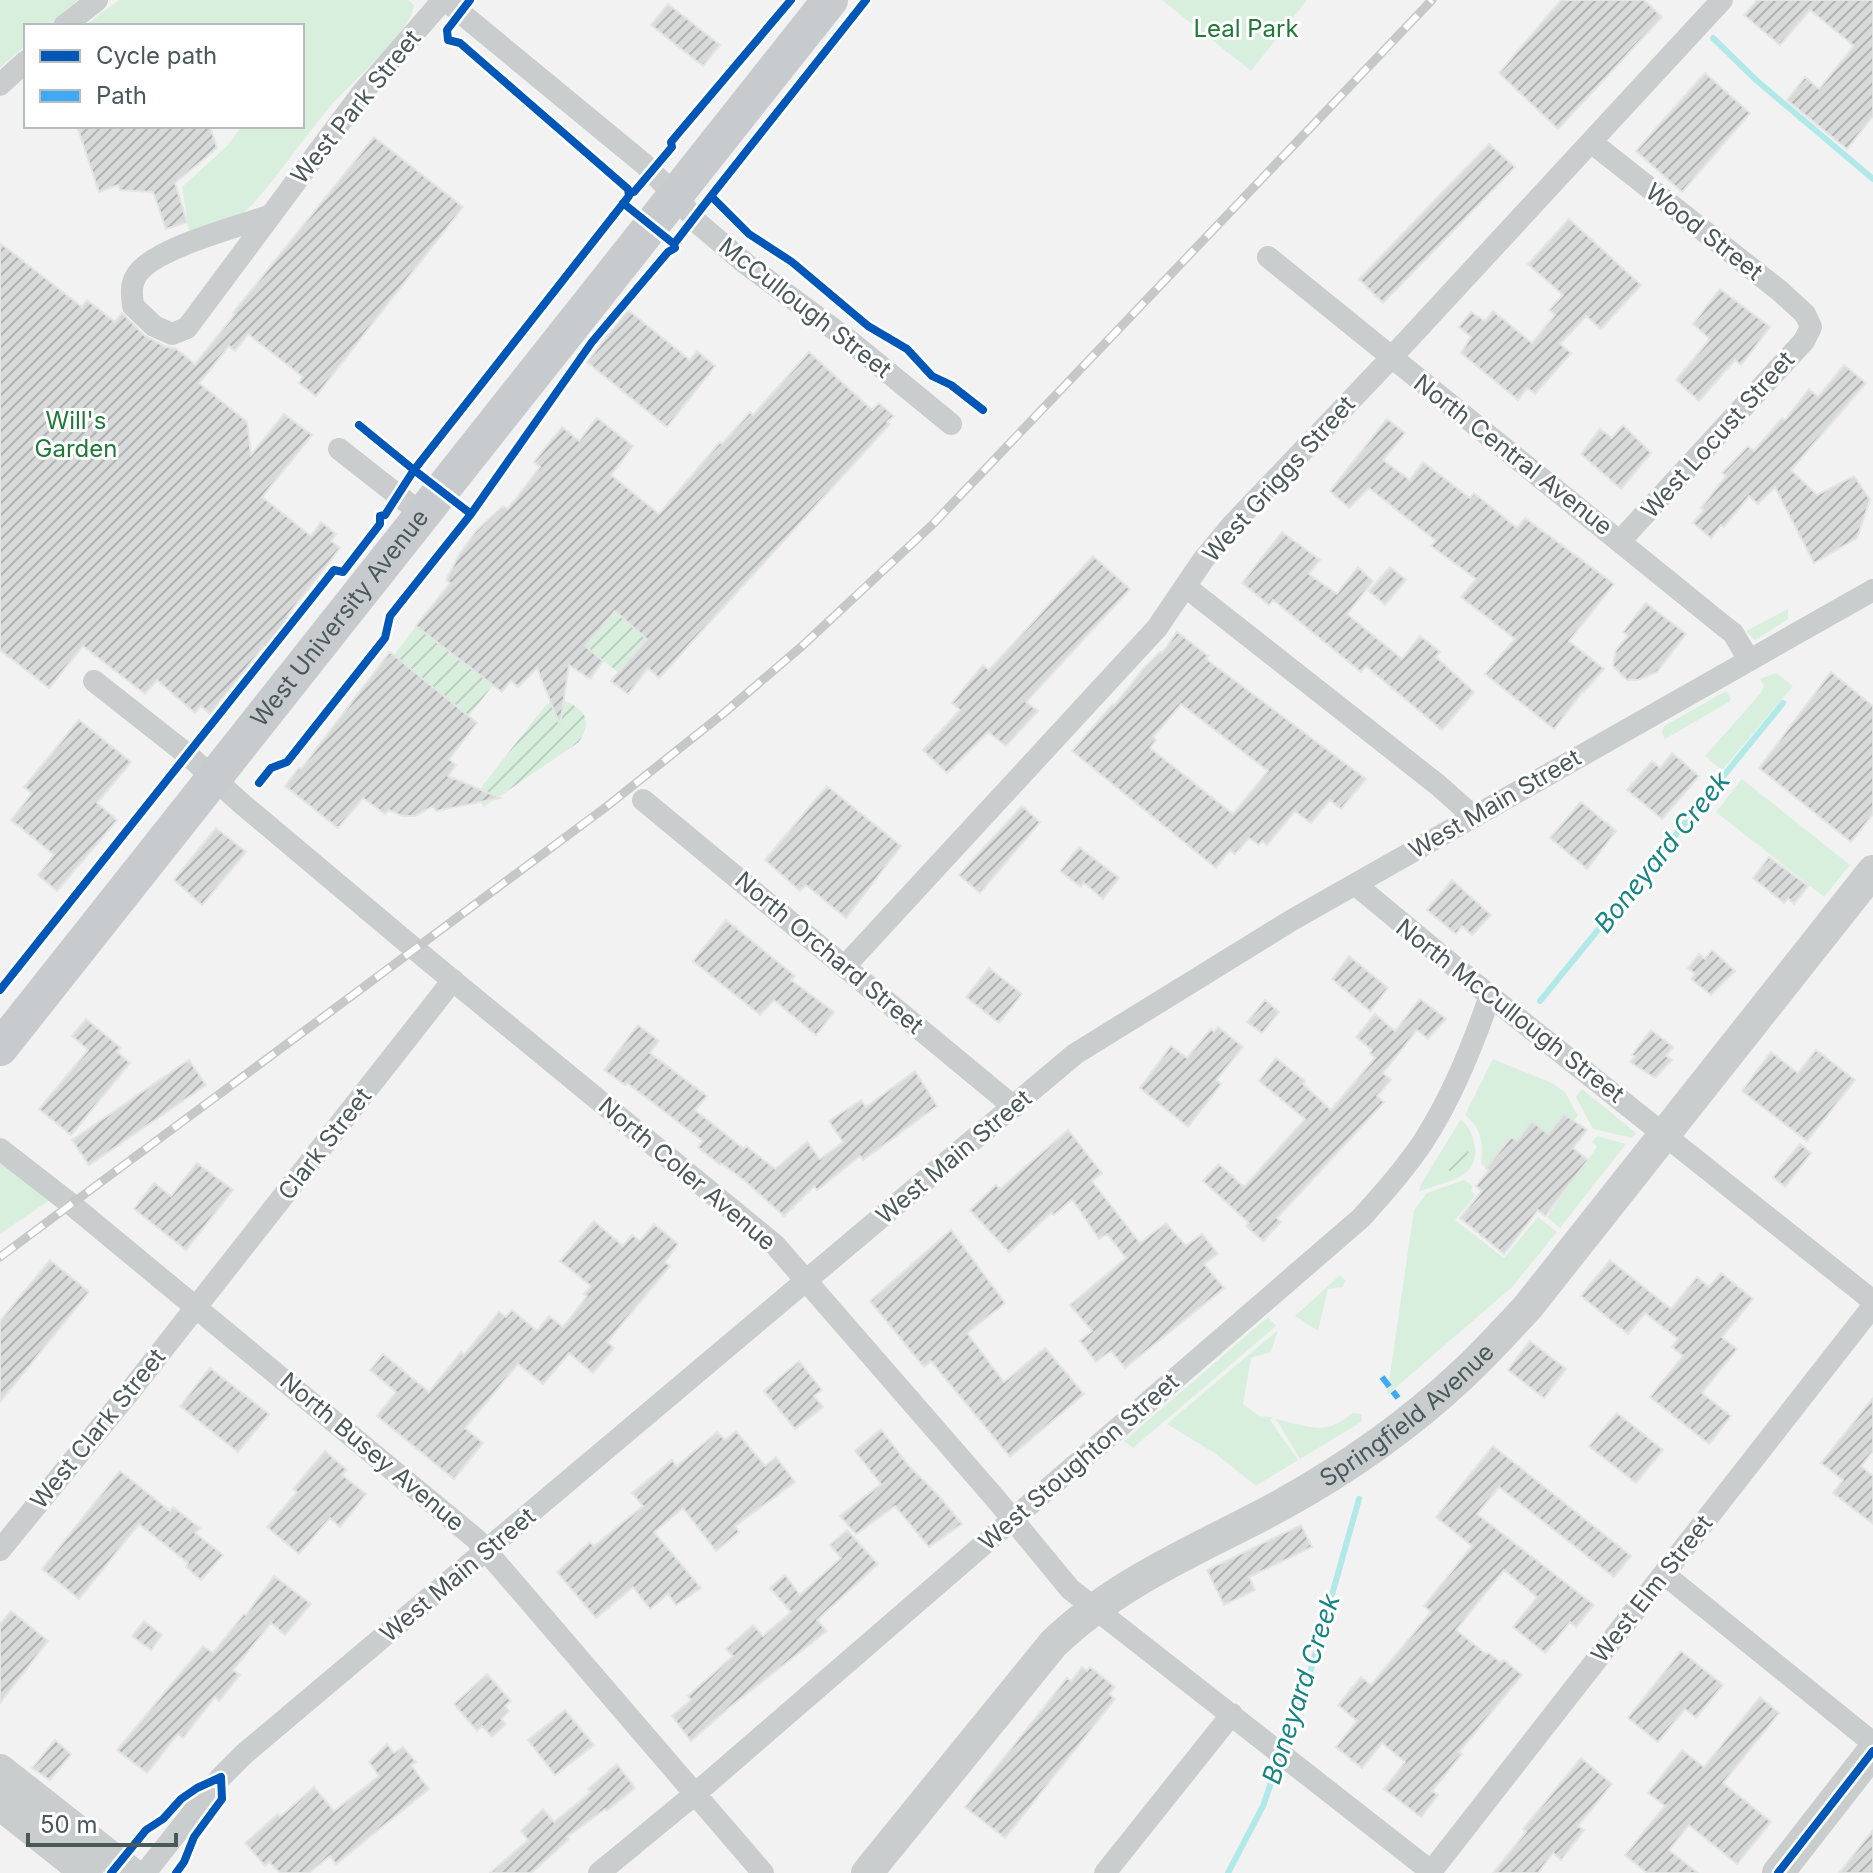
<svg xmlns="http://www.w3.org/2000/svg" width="1873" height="1873" font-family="Inter,sans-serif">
<defs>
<pattern id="garden-furrows" width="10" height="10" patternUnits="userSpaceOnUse" patternTransform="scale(2)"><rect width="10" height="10" fill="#d9efdd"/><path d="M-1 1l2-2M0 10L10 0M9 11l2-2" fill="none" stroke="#bccfc0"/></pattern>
<pattern id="building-hatch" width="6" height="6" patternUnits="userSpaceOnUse" patternTransform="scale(2)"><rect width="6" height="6" fill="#d8dada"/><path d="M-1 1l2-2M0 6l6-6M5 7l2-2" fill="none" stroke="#b1b4b4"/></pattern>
</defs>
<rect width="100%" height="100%" fill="#f2f2f2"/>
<path fill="#d9efdd" d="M0,0H78L48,26H26V45L0,68Z
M119,0H408L414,5C411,33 350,83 329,108C303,139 280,173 253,204L241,215L189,231L182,187L228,145L242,126H302V26H84Z
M1162,0H1307L1251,71Z
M1788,609V619L1759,638L1755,640L1746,631Z
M1776,673L1793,686L1722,770L1705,756L1760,694L1764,686L1760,679Z
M1726,691L1731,699L1729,702L1665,739L1662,733L1664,726Z
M1742,779L1850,865L1824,897L1716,812Z
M1493,1059L1552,1083L1565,1092L1578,1116L1574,1120L1564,1114L1548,1134L1532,1121L1517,1141L1510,1137L1486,1168L1481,1163C1484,1144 1481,1127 1465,1115Z
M1582,1089L1636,1133L1632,1138L1593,1129L1576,1097Z
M1461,1119C1469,1127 1474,1137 1475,1148C1478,1182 1441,1181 1419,1192L1421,1184Z
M1597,1136L1626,1144L1560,1228L1547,1217L1597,1147L1592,1142Z
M0,1160L51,1199L0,1234Z
M1464,1180L1473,1186L1471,1191L1476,1195L1455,1220L1504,1258L1538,1217L1557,1232L1512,1287L1387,1395L1414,1210L1427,1193Z
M1340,1275L1345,1280L1343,1287L1328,1289L1318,1331L1295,1316Z
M1268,1317L1276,1326L1133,1448L1124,1441Z
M1278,1330L1271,1352L1251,1358L1243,1404L1259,1416L1273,1417L1270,1420L1298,1460L1256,1486L1216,1454L1167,1424Z
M1352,1413L1362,1414L1361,1422L1300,1459L1276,1419C1308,1426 1326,1437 1352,1413Z"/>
<path fill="url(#garden-furrows)" d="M594,592L647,639L619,673L585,646Z
M416,626L493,685L469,716L394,655Z
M557,698C582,707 595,717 579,742L484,807L476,798L483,785L545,706Z
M1467,1150L1473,1160L1471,1166L1461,1176H1455L1446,1168L1447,1165L1457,1159L1462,1151Z"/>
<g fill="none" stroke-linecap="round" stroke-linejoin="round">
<path stroke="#b1e9e8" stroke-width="6" d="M1713,38L1756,80L1873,179
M1540,1001L1783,703
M1283,1749L1311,1669L1359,1499
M1228,1873L1263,1806L1279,1760"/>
</g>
<path fill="url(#building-hatch)" stroke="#e3e4e4" stroke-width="2" fill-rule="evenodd" d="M1561,0H1644L1662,17L1558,129L1499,73Z
M1757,0H1873V116L1847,149L1787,100L1805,77L1819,89L1854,46L1810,10L1780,45L1744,15Z
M668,4L720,45L703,66L651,25Z
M1705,73L1750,113L1682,192L1636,151Z
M77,126H210L217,148L175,183L187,222L166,229L153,192L120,190L118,185L99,192Z
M374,137L463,207L316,396L299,383L303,377L248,334L235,351L229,346L199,383L247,422L251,455L284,414L312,435L262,497L311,536L321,522L336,534L331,541L340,548L287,616L294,621L270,651L264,646L210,714L201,706L195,713L157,680L145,694L83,646L49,688L0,650V243L82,307L87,300L115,322L122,313L145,336L166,347L175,348L195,364L235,314L233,313Z
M1489,144L1515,167L1383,303L1359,279Z
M1569,219L1641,285L1601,329L1586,316L1560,344L1571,353L1535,394L1527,388L1518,400L1461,353L1471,337L1459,327L1471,312L1485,321L1493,311L1532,343L1555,315L1549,310L1563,295L1528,264Z
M1720,289L1770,327L1741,365L1735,360L1699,401L1676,380L1710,339L1693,324Z
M628,310L690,360L697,351L715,366L667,427L587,362Z
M809,352L872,410L879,403L894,416L887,422L890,424L659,678L648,668L628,694L611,681L647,639L615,611L585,646L603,661L590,679L569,665L560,725L537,668L518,687L511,680L502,692L416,626L450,583L446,580L459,555L476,531L503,506L508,509L540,467L534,462L562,427L579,441L597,418L633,446L611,475L659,514L720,442L722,444L750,412L753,415Z
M1844,365L1866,383L1791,470L1817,495L1854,476L1870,500L1857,538L1814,563L1775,487L1758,504L1749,496L1724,527L1721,525L1711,538L1693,523L1704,510L1701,508L1726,476L1722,473L1748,446L1754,451L1782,418L1785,420L1809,389L1818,397Z
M1387,419L1405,433L1383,460L1410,480L1423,462L1470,498L1474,493L1517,528L1525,518L1614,584L1569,641L1604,669L1584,692L1583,691L1554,729L1485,674L1515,639L1461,597L1476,579L1431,546L1436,541L1369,488L1349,508L1330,491Z
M1623,425L1651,453L1621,489L1581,454L1600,429L1612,438Z
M1282,532L1320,560L1309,574L1337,594L1358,567L1373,581L1347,614L1402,659L1420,636L1440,652L1436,657L1474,692L1442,730L1366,666L1361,672L1273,600L1269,605L1242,583Z
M1093,556L1130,589L1026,702L1038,711L1006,746L988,732L947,773L923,750L960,710L952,703L983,665L989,670Z
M1390,567L1406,580L1385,605L1369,591Z
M1646,603L1686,634L1657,672L1638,680H1627L1613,666L1616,650L1628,636L1623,632Z
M1177,632L1208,656L1206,659L1366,779L1341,809L1330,800L1311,823L1295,811L1267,845L1262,841L1259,845L1249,838L1235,854L1230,850L1216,868L1072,751L1113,704L1114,706L1143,669L1160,652L1162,653ZM1181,704L1268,771L1233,814L1150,748L1156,740L1153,737Z
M390,652L477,723L449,759L456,765L448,776L500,798L436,811L433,806L415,816H402L389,810L385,814L363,798L338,828L285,786L299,768L301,769Z
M1831,672L1873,706V814L1851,842L1759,768Z
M79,720L131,762L97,803L117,820L57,891L38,875L54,855L11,820L32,793L24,787Z
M1672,753L1699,776L1662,819L1627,790L1652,761L1660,768Z
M827,786L901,846L846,918L806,885L800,891L765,860Z
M1581,802L1616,831L1587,869L1550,838Z
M1022,806L1040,822L980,893L959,875Z
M216,828L246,852L202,905L174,880Z
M1079,847L1119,878L1103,899L1084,883L1081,887L1060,871Z
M1769,857L1808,886L1794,904L1788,898L1784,903L1753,878Z
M1452,880L1491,915L1472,935L1462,926L1456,934L1427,910Z
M726,920L795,976L791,980L834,1012L816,1035L774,1000L760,1015L693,961Z
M1712,950L1735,971L1711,995L1691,979L1695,974L1688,968L1699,954L1705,959Z
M1349,956L1388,988L1370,1011L1332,979Z
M989,968L1022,994L999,1023L966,997Z
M1420,999L1446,1019L1428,1039L1417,1030L1383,1073L1391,1080L1377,1096L1384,1102L1277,1218L1281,1222L1263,1241L1246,1226L1249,1223L1203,1181L1219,1164L1244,1187L1305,1119L1259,1081L1276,1058L1305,1081L1303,1084L1331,1110L1375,1058L1370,1053L1372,1050L1356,1037L1375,1014L1395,1031Z
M1265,1000L1279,1012L1262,1033L1247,1022Z
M86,1019L121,1048L117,1052L130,1063L71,1135L39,1109L88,1050L72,1036Z
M638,1025L659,1041L650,1053L707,1096L695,1110L744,1149L746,1146L775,1169L807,1142L820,1159L843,1142L829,1121L861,1100L866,1107L915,1071L937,1106L863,1160L860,1156L817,1190L814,1186L784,1216L745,1181L721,1163L720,1165L698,1147L703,1141L627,1083L625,1085L604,1070Z
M1218,1027L1243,1047L1216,1080L1221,1084L1188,1127L1140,1088L1171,1046L1187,1058L1211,1029L1214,1032Z
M1651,1030L1673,1047L1666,1056L1672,1060L1655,1078L1630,1062L1635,1057L1632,1055Z
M1816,1050L1855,1080L1807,1141L1742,1091L1771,1052L1798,1073Z
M189,1060L206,1085L89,1165L72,1140Z
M1564,1114L1587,1130L1573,1148L1588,1160L1545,1216L1538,1210L1504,1254L1460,1218L1482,1191L1476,1186L1489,1170L1486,1168L1511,1137L1517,1141L1532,1121L1548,1134Z
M1068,1130L1102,1173L1092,1181L1140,1243L1166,1223L1186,1246L1202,1234L1218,1254L1204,1264L1224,1288L1125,1368L1111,1351L1096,1362L1080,1341L1092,1331L1070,1305L1126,1258L1107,1234L1099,1239L1072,1199L1054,1215L1051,1213L1009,1252L970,1210L996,1185L1000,1189Z
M1800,1144L1811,1153L1785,1187L1773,1177Z
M197,1163L233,1190L186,1250L134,1209L154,1183L171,1196Z
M594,1221L623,1246L632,1235L640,1241L654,1224L678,1244L665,1262L670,1266L607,1342L614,1348L593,1373L569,1353L543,1384L518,1364L465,1428L483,1443L454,1479L377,1416L396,1392L370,1370L383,1354L429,1392L461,1352L464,1355L499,1312L506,1317L512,1310L537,1331L549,1316L563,1327L587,1296L584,1294L591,1286L560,1261Z
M951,1230L1005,1303L967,1333L1004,1382L1045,1348L1084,1394L1010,1457L931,1361L924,1367L870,1301Z
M50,1260L89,1292L0,1402V1321Z
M1610,1260L1671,1309L1697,1277L1709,1287L1721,1273L1753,1299L1722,1337L1737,1349L1702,1393L1731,1416L1709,1444L1650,1397L1683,1356L1672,1347L1678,1339L1645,1313L1628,1334L1581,1296Z
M1530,1341L1566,1369L1544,1398L1508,1370Z
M799,1361L822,1390L814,1396L823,1407L795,1429L764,1391Z
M210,1368L269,1414L238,1452L180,1406Z
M1873,1398V1451L1861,1466L1873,1476V1524L1833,1493L1843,1480L1821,1463Z
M1617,1413L1663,1450L1636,1483L1589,1446Z
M881,1429L908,1465L939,1496L962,1524L929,1547L895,1506L856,1534L840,1516L881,1484L855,1451Z
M736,1431L765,1466L776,1457L795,1482L735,1526L739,1532L716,1551L683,1508L654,1532L701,1588L676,1605L668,1594L650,1609L633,1587L596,1618L557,1572L590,1542L594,1546L643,1506L632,1493L672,1460L677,1466L717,1432L725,1440Z
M1493,1446L1631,1556L1614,1577L1499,1487L1477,1514L1594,1605L1576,1627L1570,1622L1545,1653L1513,1627L1537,1597L1504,1570L1456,1630L1486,1654L1489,1653L1500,1662L1504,1660L1522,1675L1459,1752L1462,1754L1432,1791L1438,1795L1421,1817L1384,1789L1405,1762L1382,1743L1362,1768L1336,1747L1357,1721L1338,1705L1361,1677L1371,1685L1431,1612L1424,1606L1472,1546L1436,1517Z
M325,1451L347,1470L342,1475L366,1494L340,1527L330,1518L299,1554L267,1527L297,1492L293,1489Z
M120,1471L170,1511L173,1507L200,1528L195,1533L223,1555L201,1580L186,1567L188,1563L139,1524L79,1599L42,1569Z
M1301,1525L1312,1547L1249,1577L1255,1590L1224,1605L1207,1570Z
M847,1530L878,1564L817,1620L827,1631L731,1706L691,1741L672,1716L691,1700L688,1696L733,1656L726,1649L753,1625L763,1636L791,1612L770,1588L785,1575L800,1595L841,1558L830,1545Z
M274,1576L311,1604L285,1635L271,1623L233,1670L240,1675L219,1701L215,1697L183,1738L178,1734L147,1773L117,1750L203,1646L213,1653L244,1614L246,1615Z
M11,1611L48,1641L0,1703V1624Z
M144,1621L162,1635L151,1650L132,1636Z
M1681,1651L1723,1685L1696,1718L1685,1709L1658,1742L1628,1718Z
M1082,1667L1087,1671L1090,1667L1115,1687L1109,1694L1115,1699L1005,1838L965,1807L1067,1678L1071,1681Z
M487,1674L511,1701L505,1706L509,1711L501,1719L506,1724L492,1737L482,1726L477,1731L454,1704Z
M1760,1697L1779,1713L1723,1783L1771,1822L1737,1864L1689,1825L1669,1850L1698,1873H1647L1625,1855L1665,1806L1648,1793L1682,1750L1704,1767Z
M565,1710L594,1745L555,1775L528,1740Z
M55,1740L71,1754L50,1780L32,1768Z
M387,1744L394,1753L403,1747L416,1762L411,1765L429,1789L336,1864L330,1856L309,1873H280L269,1862L265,1866L245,1843L278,1814L280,1817L314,1787L334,1811L379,1776L369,1762Z
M1581,1758L1612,1784L1578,1826L1584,1830L1561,1860L1553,1853L1538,1873H1493L1526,1832L1523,1829Z
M617,1764L635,1788L607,1811L605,1809L567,1837L569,1839L531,1873H490L528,1840L521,1831L543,1809L554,1822L591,1792L588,1789Z
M1873,1830V1873H1839Z"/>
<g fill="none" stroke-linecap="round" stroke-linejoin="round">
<path stroke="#cacdcd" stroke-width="22" d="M445,0L644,164L675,195L699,224L746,264L851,342L951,424
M64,26L97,0
M0,85L26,61
M1591,142L1780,291L1805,314L1811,327L1804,341L1621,540
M271,215C239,227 152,248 136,276C130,286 132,296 133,306L154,326L172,334L187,328L362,93L443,0
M1268,257L1725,627L1733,633L1749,660
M339,449L423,515
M1186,587L1438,785L1474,817
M94,681L188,755L241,803L423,956L775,1245L995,1498L1070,1589L1433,1873
M643,800L1014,1107
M1356,885L1490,996L1873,1301
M846,965L1157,628L1203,560L1232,525L1391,358L1722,0
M0,1149L72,1205L476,1539L763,1873
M0,1550L127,1395L453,980
M1664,1574L1873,1743
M145,1873L221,1777L244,1754L1075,1054L1292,920L1873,590
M599,1873L695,1794L1361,1218C1383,1194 1405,1169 1423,1142C1452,1097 1472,1047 1490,996
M1105,1873L1232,1714
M1430,1873L1873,1306"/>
<g stroke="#c9cdcd" stroke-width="32">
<path d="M0,1770L131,1873"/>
<path d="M0,1804L87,1873"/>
<path id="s1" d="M867,1873L1053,1644C1119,1580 1202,1548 1281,1505C1346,1469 1409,1425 1463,1374C1486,1353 1506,1330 1527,1308L1873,871"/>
<path d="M1778,1873L1873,1751"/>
</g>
<path stroke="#c8cbcd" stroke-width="36" id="s2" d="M0,1048C276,698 553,349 830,0"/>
<g stroke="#c6c8c8" stroke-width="9">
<path id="rail" d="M0,1257L606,807L724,713L801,647L932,525L1432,0"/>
</g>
<use href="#rail" stroke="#fff" stroke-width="6" stroke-dasharray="18" stroke-linecap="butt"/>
<path stroke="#3fa9f5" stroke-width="6" stroke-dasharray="12 6" stroke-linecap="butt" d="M1382,1377L1398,1398"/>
<g stroke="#fff" stroke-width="13">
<path id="cycleway" d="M866,0L711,196L749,234L792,262L868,326L907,349L932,376L951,385L983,410
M629,192H634L672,147L671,142L791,0
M623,203L674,244L711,196
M359,425L414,470L629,196L628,189L460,43L448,40L447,30L470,0
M259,783L271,768L287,762L385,638L390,616L471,514L592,342L668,252L675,248L674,244
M0,990L334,570L343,572L380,524V516L385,515L414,470L471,514
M111,1873L146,1830L163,1819L181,1799L197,1788L221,1777L222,1799L194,1837L184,1862L176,1873
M1778,1873L1873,1751"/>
</g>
<use href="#cycleway" stroke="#0057b8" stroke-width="8"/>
</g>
<g text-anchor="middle" stroke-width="6" stroke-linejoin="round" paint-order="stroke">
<g font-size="24" fill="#207839" stroke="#fff">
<text x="1246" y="37">Leal Park</text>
<text x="76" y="429">Will's<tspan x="76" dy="28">Garden</tspan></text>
</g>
<g font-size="24" fill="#4a585c" stroke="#fff">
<text transform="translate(356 107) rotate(-51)" y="8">West Park Street</text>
<text transform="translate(1704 232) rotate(38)" y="8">Wood Street</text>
<text transform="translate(805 308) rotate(38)" y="8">McCullough Street</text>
<text transform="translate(1718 435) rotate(-48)" y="8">West Locust Street</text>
<text transform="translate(1513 455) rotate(38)" y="8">North Central Avenue</text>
<text transform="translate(1279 479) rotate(-48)" y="8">West Griggs Street</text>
<text dy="8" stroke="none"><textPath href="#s2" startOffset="548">West University Avenue</textPath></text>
<text transform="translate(1495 804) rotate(-30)" y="8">West Main Street</text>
<text transform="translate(829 953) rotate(40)" y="8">North Orchard Street</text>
<text transform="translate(1510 1011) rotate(38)" y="8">North McCullough Street</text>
<text transform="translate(325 1144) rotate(-52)" y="8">Clark Street</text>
<text transform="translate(954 1157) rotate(-40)" y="8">West Main Street</text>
<text transform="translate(687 1174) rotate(40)" y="8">North Coler Avenue</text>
<text dy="8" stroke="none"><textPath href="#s1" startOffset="718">Springfield Avenue</textPath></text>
<text transform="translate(98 1429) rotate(-51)" y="8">West Clark Street</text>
<text transform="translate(372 1452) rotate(40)" y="8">North Busey Avenue</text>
<text transform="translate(1079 1462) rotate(-41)" y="8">West Stoughton Street</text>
<text transform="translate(458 1575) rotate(-40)" y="8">West Main Street</text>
<text transform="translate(1652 1589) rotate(-52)" y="8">West Elm Street</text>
</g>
<g font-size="26" font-style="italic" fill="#188383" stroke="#fff">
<text transform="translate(1662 852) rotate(-51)" y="9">Boneyard Creek</text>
<text transform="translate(1301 1689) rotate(-72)" y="9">Boneyard Creek</text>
</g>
</g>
<rect x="24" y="24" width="280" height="104" fill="#ffffff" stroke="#b7bcbe" stroke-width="2"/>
<rect x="40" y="50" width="40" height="12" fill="#0057b8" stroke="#b7bcbe" stroke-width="2"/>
<text x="96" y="64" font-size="24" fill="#4a585c">Cycle path</text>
<rect x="40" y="90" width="40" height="12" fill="#3fa9f5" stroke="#b7bcbe" stroke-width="2"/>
<text x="96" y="104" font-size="24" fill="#4a585c">Path</text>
<path d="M28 1833v12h148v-12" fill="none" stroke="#4a585c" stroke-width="4"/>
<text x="40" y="1833" font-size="24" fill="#4a585c" stroke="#ffffff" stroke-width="6" paint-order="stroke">50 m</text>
</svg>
